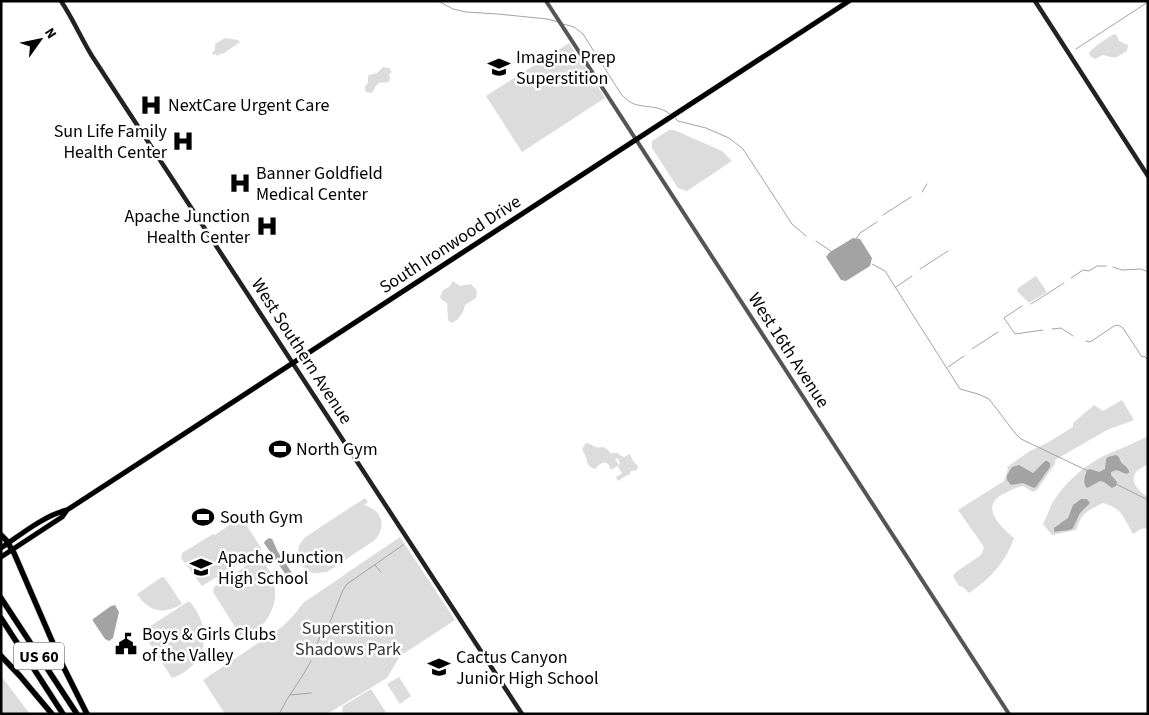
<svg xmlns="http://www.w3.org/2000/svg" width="1149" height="715" font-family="'Source Sans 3',sans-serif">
<rect width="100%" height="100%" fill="#fff"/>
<path fill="#dcdcdc" d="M1115,34L1117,36L1119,41L1128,45L1127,51C1115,58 1117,59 1103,55L1095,59L1090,56L1089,53C1091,49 1109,36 1115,34Z
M225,38L238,40L240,42L223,54L222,53L217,56L216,54L213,55L212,53L215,50V44Z
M569,43L605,98L522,152L486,96Z
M383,67L389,68L392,72L389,74L390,79L389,82C385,83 382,82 379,83C375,85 375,90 371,93L366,92L365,90V86L368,83V77L369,75L377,73Z
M669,130H674L722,151L732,161L687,191L678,188L652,148V141Z
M1036,276L1047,292L1029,303L1017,291L1018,288Z
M453,281L460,286L471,284L477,291L476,298L465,305L463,312L457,320L451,323L448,320L447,303L442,300L440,297L443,290L449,287Z
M1122,400L1134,420L1107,430L1093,438L1055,460V464L1037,490L1033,492L1023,486C1017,487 1011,490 1005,493C978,506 1000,526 1014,538C1006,562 990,579 969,593L963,587L959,586L953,576L956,572L981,555L984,547L958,510L1004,481L1008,469L1007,467L1030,451L1047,443L1073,427V423L1094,405L1103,411Z
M1148,436V464C1145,466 1140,468 1137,471C1128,481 1139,492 1148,497V528L1141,529L1133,534C1123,517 1123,509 1103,503C1087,511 1082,512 1076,530L1052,535L1043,524C1047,517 1049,509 1053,502C1066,481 1086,464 1108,454C1121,448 1135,443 1148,436Z
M586,443C594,444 593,449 604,447L611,453H618L621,456L624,457L630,454L633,461L638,466L637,470L631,471L629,475H627L618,481L616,477L622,473L618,467L620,464L618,458L615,459L619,465L611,470C610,468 609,466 608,464C603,459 597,467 595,469C585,465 589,463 585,455C584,453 583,451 582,449Z
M365,498L368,502L364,505C382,510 387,525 375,540L327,572C326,572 319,573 318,573C305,574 295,558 299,546C301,542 303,539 307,536Z
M241,517L262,549L202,586L181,558L182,553L213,534L215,535Z
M400,537L455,620L400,656L387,678L327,714H225L203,680L282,627L293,616L303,603Z
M260,557C264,563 268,568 271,574C279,591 275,612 262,625C256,630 248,634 242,638L213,592L214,587Z
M162,577L165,578L182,604C164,615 149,612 137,594Z
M189,601C214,629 208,665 172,678L144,635L146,629Z
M1,676L30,714H1Z
M399,677L411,696L400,704L387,684Z
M371,689L387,714H344L342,712L343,706Z"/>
<path fill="#a3a3a3" d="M853,238L860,239L872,258L870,266L846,281L841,280L826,257L830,252Z
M1116,455L1119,457C1121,466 1126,464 1129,471V473L1126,474L1117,470L1111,472V475L1117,482L1116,486L1112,488L1104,482L1100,481L1087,488C1082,483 1085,476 1087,470L1090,469L1099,472L1105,469L1106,459L1108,457Z
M1045,461H1047L1050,463V467L1036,487L1034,488L1023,483L1011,485L1007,480V475L1012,467L1019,465L1033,473Z
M1081,499H1087L1090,503L1080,513L1073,528L1070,530L1054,532V528L1068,518L1073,505Z
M269,538L272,539C274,542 275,546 277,550C282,560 290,567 294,578L292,580L288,578L264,543L265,541Z
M115,605L119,612L113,638L109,641L105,639L93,621V619L111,606Z"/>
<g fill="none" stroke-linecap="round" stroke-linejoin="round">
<path stroke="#a3a3a3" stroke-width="1" d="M438,1L453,9L466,12L498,14L547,19L559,22
M563,24L574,27L583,34L621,94C625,98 629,102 634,104C646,108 659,105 670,114
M1076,49L1148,2
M675,118L678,121L706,128L729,138L743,149L792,224L806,236
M922,192L927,184
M883,215L911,197
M856,239L860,233L877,222
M816,241L832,252
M872,264L885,271L960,389L978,394L989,399L1015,433L1021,439L1088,471
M1113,267L1122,270L1141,269L1148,272
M920,269L948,251
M1071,278L1083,270L1089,271L1097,266H1106
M896,287L912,276
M1031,304L1064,283
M1022,306L1004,318L1015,334L1043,330
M1052,329L1061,328L1073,336
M1086,341L1090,342L1114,326L1118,325L1123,328L1142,357L1144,356L1148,360
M972,349L998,332
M948,367L964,356
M1116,484L1148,500
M375,565L381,572
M313,657L321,633L330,622L343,590L347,584L403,545
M290,695L311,693
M279,714C288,695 302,679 311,661"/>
<g stroke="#dbdbdb" stroke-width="6">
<path id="primary" d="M1,548C20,535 45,515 67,510L849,1
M1,557L62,517L67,510"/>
</g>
<g stroke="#dbdbdb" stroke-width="7">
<path id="motorway" d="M1,535L6,540L14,553L62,664L87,714
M1,598L77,714
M1,618L63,714
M1,656L20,676L52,714"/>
</g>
<path stroke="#555" stroke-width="4" d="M546,1L1009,714"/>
<path stroke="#222" stroke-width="4.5" d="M61,1C73,19 81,38 92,56L522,714
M1035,1L1148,176"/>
<use href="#primary" stroke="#000" stroke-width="5"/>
<use href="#motorway" stroke="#000" stroke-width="5.5"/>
</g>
<defs>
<g id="school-bare" transform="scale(1.725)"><path d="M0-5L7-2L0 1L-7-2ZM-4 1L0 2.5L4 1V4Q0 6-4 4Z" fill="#000" stroke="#fff" stroke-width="2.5" paint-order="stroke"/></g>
<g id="hospital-bare" transform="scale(1.725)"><path d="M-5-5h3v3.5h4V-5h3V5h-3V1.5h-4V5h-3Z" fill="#000" stroke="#fff" stroke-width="2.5" paint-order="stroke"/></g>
<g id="stadium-bare" transform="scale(1.725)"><path d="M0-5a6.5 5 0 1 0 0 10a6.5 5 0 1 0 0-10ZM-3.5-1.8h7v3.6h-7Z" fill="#000" stroke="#fff" stroke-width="2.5" paint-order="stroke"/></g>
<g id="civic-bare" transform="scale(1.725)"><path d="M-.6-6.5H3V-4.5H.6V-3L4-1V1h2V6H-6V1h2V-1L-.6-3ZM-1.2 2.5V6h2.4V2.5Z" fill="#000" stroke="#fff" stroke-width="2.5" paint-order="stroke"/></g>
</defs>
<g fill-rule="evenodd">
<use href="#school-bare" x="499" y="67"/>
<use href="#hospital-bare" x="151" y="105"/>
<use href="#hospital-bare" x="183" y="141"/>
<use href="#hospital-bare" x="240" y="183"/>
<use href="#hospital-bare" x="267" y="226"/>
<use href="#stadium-bare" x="280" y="449"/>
<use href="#stadium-bare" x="203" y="517"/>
<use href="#school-bare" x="201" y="567"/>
<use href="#civic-bare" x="126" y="644"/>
<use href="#school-bare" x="439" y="667"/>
</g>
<g text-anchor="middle" stroke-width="5" stroke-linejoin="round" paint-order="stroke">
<rect fill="#fff" stroke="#4c4c4c" stroke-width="1" x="14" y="642.5" width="50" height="27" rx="4"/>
<g font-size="16" font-weight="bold" fill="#000">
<text x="39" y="662">US 60</text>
</g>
<g font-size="18" fill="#000" stroke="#fff" text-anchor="start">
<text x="516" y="63">Imagine Prep<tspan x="516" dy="21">Superstition</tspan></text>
<text x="168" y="111">NextCare Urgent Care</text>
<text x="167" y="137" text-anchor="end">Sun Life Family<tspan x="167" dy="21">Health Center</tspan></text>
<text x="256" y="179">Banner Goldfield<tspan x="256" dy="21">Medical Center</tspan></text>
<text x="250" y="222" text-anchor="end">Apache Junction<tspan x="250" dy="21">Health Center</tspan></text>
<text x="296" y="455">North Gym</text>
<text x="220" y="523">South Gym</text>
<text x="218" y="563">Apache Junction<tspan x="218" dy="21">High School</tspan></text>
<text x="142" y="640">Boys &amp; Girls Clubs<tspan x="142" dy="21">of the Valley</tspan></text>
<text x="456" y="663">Cactus Canyon<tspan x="456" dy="21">Junior High School</tspan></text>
</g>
<g font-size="18" fill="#000" stroke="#fff">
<text transform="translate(450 244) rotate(-33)" y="6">South Ironwood Drive</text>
<text transform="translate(789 350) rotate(57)" y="6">West 16th Avenue</text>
<text transform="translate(302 351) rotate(57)" y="6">West Southern Avenue</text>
</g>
<g font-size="18" fill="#333" stroke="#fff">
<text x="348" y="634">Superstition<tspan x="348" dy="21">Shadows Park</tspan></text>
</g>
</g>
<rect width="1149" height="715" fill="none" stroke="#000000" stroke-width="5"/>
<g transform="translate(40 40) rotate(57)" stroke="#ffffff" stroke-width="4" paint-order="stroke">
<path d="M0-4L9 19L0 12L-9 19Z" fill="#000000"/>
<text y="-8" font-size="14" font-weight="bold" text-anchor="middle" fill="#000000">N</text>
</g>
</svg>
